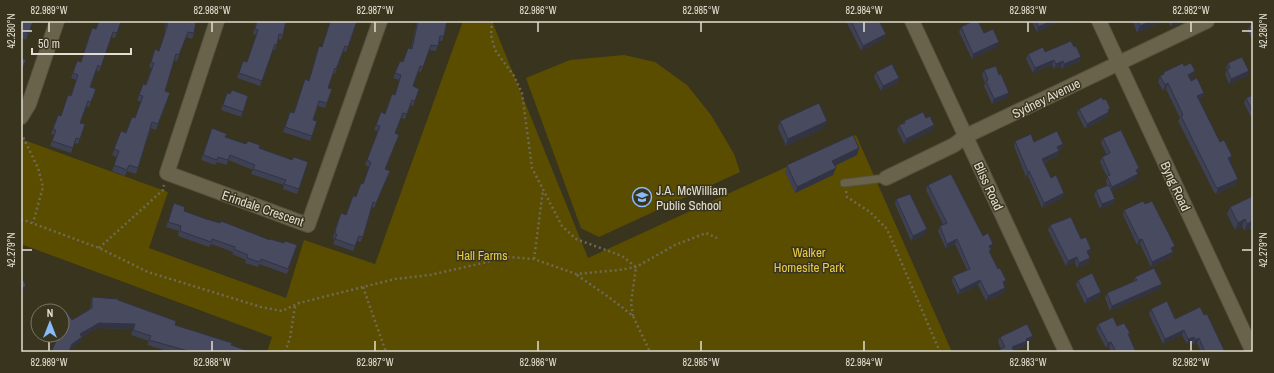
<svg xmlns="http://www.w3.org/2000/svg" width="1274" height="373" font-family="'Archivo Narrow',sans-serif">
<rect width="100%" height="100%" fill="#39341e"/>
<path fill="#5a4d00" d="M463,21H492L588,258L856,135L952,352H267L272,337L21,244V139L168,192L149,248L286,298L304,240L375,264Z
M624,55L655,62L687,85L711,115L734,154L740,172L599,237L581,228L526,78L570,60Z"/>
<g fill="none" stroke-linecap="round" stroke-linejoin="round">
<g stroke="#56523f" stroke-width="9">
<path id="lane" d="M844,183L886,178"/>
</g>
<g stroke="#56523f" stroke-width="16">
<path id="street" d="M217,21L167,173L308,225L380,21
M912,21L1066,352
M1099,21L1253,352
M21,117L29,104L57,21
M886,178L954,145L966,136L1207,21"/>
</g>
<path stroke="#6f6a57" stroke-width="2.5" stroke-dasharray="2 3" stroke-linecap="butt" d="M492,21L491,35L495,50L514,76L522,93L532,168L562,226L576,239L622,256L636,267L631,303L633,316
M21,133L38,168L43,187L33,223
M846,191L847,197L870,212L887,229L940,352
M21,219L99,248L148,272L261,307L282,311L299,303L395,279L430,275L509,257L534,259L576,274L619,270L636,267L675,245L706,233L717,238
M99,248L163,190L164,185
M534,259L543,190
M577,275L610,298L633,316L650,352
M363,287L386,352
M285,352L290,338L295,306"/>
<use href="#lane" stroke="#68634a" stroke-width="7"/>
<use href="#street" stroke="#68634a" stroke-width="14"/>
</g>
<path fill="#3e4053" d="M21,21H33L26,40L21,38Z
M121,21L115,38L111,37L99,72L96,70L90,87L96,89L89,107L86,106L80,123L85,124L78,144L74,143L71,153L50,146L54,135L51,134L58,115L61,116L71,96L76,80L71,78L77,61L81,62L96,29Z
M166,21H196L194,33L192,39L186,37L177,61L174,60L165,91L170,93L156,130L151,128L136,174L127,171L125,176L112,171L117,157L112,155L121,131L126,133L135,118L141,102L137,100L143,84L145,85L152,68L149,67L155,49L159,51L164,36Z
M256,21H286L283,35L281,40L278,39L275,50L273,49L260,86L237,78L243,61L247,62L257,35L253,34Z
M333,21H358V23L356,22L346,52L343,51L335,74L333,73L328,88L332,89L325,108L318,106L313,120L317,121L310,141L283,132L290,112L293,113L308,81Z
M417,21H447L444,36L442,41H439L436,51L429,50L421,72L418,71L413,86L419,89L413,106L410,105L405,119L401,118L395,133L385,170L388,176L374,208L372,207L361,242L357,241L353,251L333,244L335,239H333L334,233L341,213L346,215L356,197L363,184L369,167L365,165L378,131L374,130L381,112L385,114L395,95L400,80L393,78L400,61L403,62L411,49Z
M846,21H879L886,34L884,39L861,51Z
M1032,21H1060L1059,22L1037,32L1032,22Z
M1133,21H1164L1137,33Z
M1168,21H1185L1171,27Z
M1253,24V42L1248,31L1249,26Z
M961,27L984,33L997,47L972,59L959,32Z
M1074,47L1081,57L1079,62L1062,69L1061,66L1054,69L1052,65L1033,73L1026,59L1028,54Z
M1228,63L1249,71L1247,76L1229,84L1225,74L1227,70L1226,68Z
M1184,66L1193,77L1190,78L1191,81L1204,93L1202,98L1199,100L1220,142L1232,156L1230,161L1238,179L1236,184L1216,194L1214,192L1178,121L1180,118L1166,89L1163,91L1158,82L1160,76L1163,75L1164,72Z
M984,70L999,75L1007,98L992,104L984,86L985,83L982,75Z
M876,72L898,83L881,91L874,77Z
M227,93L230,94L248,96L241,117L221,110Z
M1253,95V115L1251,117L1244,103L1246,98Z
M1103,100L1110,108L1107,117L1085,129L1077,113L1079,109Z
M780,121L824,128L786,146L778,128Z
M904,121L934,125L933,130L904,144L897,130L899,125L903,124Z
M212,128L225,137L292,160L308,162L297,194L283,189L284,185L251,174L253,170L228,160L227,165L217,162L215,165L201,160Z
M1103,138L1137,173L1136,179L1112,191L1115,199L1113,204L1100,209L1094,195L1096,190L1107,185L1106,181L1107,177L1100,162L1102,157L1107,155L1101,143Z
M1015,141L1034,142L1062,149L1059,151L1057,156L1044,163L1051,178L1064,193L1062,198L1042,208L1028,176L1026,177L1014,146Z
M859,148L857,155L835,166L833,175L795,193L785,172L787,165Z
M928,185L983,236L991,249H990V253L998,269L1006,280L1004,285L1005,288L1004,293L986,301L978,285L958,295L952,281L953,276L967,270L955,244L946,249L938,231L940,226L943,224L926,190Z
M1253,196V234L1250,228L1244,231L1242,226L1235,230L1227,214L1230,207Z
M896,199L925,234L911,241L895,204Z
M174,203L184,211L206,219L270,240L297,245L287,274L259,264L258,267L245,263L246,260L232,254L233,252L211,244L209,247L178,236L179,231L166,227Z
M1124,210L1173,251L1171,257L1151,267L1140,244L1137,245L1123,215Z
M1050,225L1081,239L1091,249L1089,254V255L1090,258L1088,263L1077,268L1075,262L1066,266L1048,230Z
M1135,277L1160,289L1110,311L1105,298L1107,293L1134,282Z
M1078,280L1099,297L1085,304L1076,285Z
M92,297L118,300L175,325L231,345L251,352H171L147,345L149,341L131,335L133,329L97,328L82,337L80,342L58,337L56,335H62L90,309L91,302Z
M1151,309L1175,319L1204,315L1225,352H1201L1197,343L1193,345L1192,342L1187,344L1182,335L1163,344L1149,314Z
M1098,324L1117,326L1130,333L1129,336L1136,352H1111L1109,347L1106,348L1096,329Z
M1000,337L1031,341L1026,343L1025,346L1014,351V352H999L1000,349H1001L998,342Z"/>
<path fill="#323443" d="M1052,21H1060L1059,22L1037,32L1038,27Z
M1152,21H1164L1137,33L1140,26Z
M1173,21H1185L1171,27Z
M886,34L884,39L861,51L863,46Z
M999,42L997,47L972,59L973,54Z
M1081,57L1079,62L1062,69L1064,64Z
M1054,60L1052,65L1033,73L1035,68Z
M1063,61L1061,66L1054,69L1056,64Z
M1195,71L1193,77L1186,80L1188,75Z
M1249,71L1247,76L1229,84L1231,79Z
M899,78L898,83L881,91L883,86Z
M1168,83L1166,89L1163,91L1165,85Z
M1009,93L1007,98L992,104L994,99Z
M1204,93L1202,98L1195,102L1197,96Z
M1110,108L1107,117L1085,129L1087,124Z
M1253,111V115L1251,117L1253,112Z
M827,121L824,128L786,146L788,139Z
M934,125L933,130L904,144L906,139Z
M1063,144L1062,149L1056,152L1057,147Z
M859,148L857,155L830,168L832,161Z
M1059,151L1057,156L1040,164L1042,159Z
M1232,156L1230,162L1228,158Z
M836,168L833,175L795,193L797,187Z
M1139,168L1138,173L1136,170Z
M1029,171L1028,176L1026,177L1028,172Z
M1138,174L1136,179L1110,192L1112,187Z
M1238,179L1236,184L1216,194L1218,188Z
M1064,193L1062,198L1042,208L1044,203Z
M1115,199L1113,204L1100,209L1102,204Z
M1245,219L1242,226L1235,230L1238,223Z
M1253,221L1250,228L1244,231L1247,224Z
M927,229L925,234L911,241L913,236Z
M957,239L955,244L946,249L947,244Z
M1142,239L1140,244L1137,245L1139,240Z
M993,244L991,249L987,251L989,246Z
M1175,246L1173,251L1169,253L1171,248Z
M1091,249L1089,254L1085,256L1087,251Z
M1173,252L1171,257L1151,267L1152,262Z
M1077,257L1075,262L1066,266L1068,261Z
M1090,258L1088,263L1077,268L1079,263Z
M980,280L978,285L958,295L960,290Z
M1006,280L1004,285L1003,282Z
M1162,284L1160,289L1110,311L1112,306Z
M26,286L24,293L21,295V289Z
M1005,288L1004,293L986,301L988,296Z
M1101,292L1099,297L1085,304L1087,299Z
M99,323L135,324L133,329L97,328L78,339L80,334Z
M1184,330L1182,335L1163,344L1165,339Z
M1033,336L1031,341L1026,343L1025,346L1011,352L1012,347L1026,339Z
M82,337L80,342L71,349L72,344Z
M1194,337L1192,342L1187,344L1188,339Z
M1199,338L1197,343L1193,345L1195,340Z
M1111,342L1109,347L1106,348L1108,343Z"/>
<path fill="#484a60" stroke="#323443" d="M21,21H33L29,33L21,30Z
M99,21H121L117,33L113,32L101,67L98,65L90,87L96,89L91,102L88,101L80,123L85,124L80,139L76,138L73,148L52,141L56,130L53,129L58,115L61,116L68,95L71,96L78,75L73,73L77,61L81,62L92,28L96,29Z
M168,21H196L194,33L188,32L179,55L176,54L165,91L170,93L158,124L152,122L138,168L129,165L127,170L114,165L119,151L114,149L121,131L126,133L132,117L135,118L143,96L139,95L143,84L146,85L154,63L151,62L155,49L159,51L166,30Z
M257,21H286L283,35L279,34L277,45L275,44L262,81L239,73L243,61L247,62L258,30L255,29Z
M333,21H357L348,47L345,46L336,69L335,68L328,88L332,89L327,103L319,101L313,120L317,121L312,136L285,127L290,112L294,113L305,79L309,81L319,46L322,47L330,22H333Z
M418,21H447L444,36H440L438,46L431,45L423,67L420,66L413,86L419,89L415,101L412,100L407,114L403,113L395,133L399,135L385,169L390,171L376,203L373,202L363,237L359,236L355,246L335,239L337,234H335L336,228L341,213L346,215L353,196L356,197L361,183L363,184L371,162L367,160L380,126L376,125L381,112L385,114L392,94L395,95L401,75L395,73L400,61L403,62L408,48L412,49Z
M851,21H879L886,34L863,46Z
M973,21H978L984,33L993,29L999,42L973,54L961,27Z
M1036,21H1052L1038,27Z
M1138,21H1152L1140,26Z
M1253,24V33L1249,26Z
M1071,41L1074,47L1076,46L1081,57L1064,64L1063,61L1056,64L1054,60L1035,68L1028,54L1043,47L1045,52Z
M1242,57L1249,71L1231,79L1227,69L1230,68L1228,63Z
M21,58L26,60L21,72Z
M1183,63L1184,66L1191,63L1195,71L1188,75L1191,81L1197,78L1204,93L1197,96L1220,142L1224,140L1232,156L1228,158L1238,179L1218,188L1216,187L1181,116L1183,115L1168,83L1165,85L1160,76L1164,74V72Z
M892,64L899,78L883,86L876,72Z
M996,66L999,75L1001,74L1009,93L994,99L986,81L988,80L984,70Z
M232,90L248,96L243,112L223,105L227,93L230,94Z
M1253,95V112L1246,98Z
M1102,97L1103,100L1106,99L1110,108L1108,110L1109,112L1087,124L1079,109Z
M819,103L827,121L788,139L780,121Z
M923,112L926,118L930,116L934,125L906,139L899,125L905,123L904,121Z
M212,128L227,134L225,137L246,144L248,141L260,145L259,148L292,160L294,157L308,162L299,189L284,184L286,180L253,169L255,165L230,155L228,160L218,157L217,160L203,155Z
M1121,130L1139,168L1136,170L1138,174L1112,187L1107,176L1110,175L1102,157L1110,153L1103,138Z
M1057,131L1063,144L1057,147L1059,151L1042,159L1051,178L1056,175L1064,193L1044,203L1029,171L1028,172L1015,141L1031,134L1034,142Z
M853,135L859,148L832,161L836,168L797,187L787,165Z
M951,174L983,236L988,233L993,244L989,246L991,250L989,251L998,269L1000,268L1006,280L1003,282L1005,288L988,296L980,280L960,290L953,276L970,269L957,239L947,244L940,226L947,223L928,185Z
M1109,185L1115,199L1102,204L1096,190Z
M910,194L927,229L913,236L896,199Z
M1253,196V222V221L1247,224L1245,219L1238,223L1230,207Z
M1143,201L1145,204L1152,201L1175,246L1171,248L1173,252L1152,262L1142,239L1139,240L1124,210Z
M174,203L185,207L184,211L206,219L220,223L221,221L270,240V239L284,243L285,241L297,245L288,269L261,259L260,262L247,258L248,255L234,249L235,247L212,239L211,242L180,231L181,226L168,222Z
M1071,217L1081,239L1086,237L1091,249L1087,251L1090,258L1079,263L1077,257L1068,261L1050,225Z
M1154,268L1162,284L1112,306L1107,293L1137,280L1135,277Z
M1092,273L1101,292L1087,299L1078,280Z
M21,275L26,286L21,289Z
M92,297L118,299V300L176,321L175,325L232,343L231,345L251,352H187L188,351L149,340L151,336L133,330L135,324L99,323L80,334L82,337L72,344L69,352H51L59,335H62V313L66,311L72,320L92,308Z
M1167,301L1175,319L1200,307L1204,315L1207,314L1225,352H1205L1199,338L1195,340L1194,337L1188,339L1184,330L1165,339L1151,309Z
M1113,317L1117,326L1124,323L1130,333L1128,334L1136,352H1116L1111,342L1108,343L1098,324Z
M1027,324L1033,336L1026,339L1027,341L1012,347L1014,352H1001L1000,349L1005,347L1000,337Z"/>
<path fill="none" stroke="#e1ded1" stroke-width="1.5" d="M49,22V32M212,22V32M375,22V32M538,22V32M701,22V32M864,22V32M1028,22V32M1191,22V32M22,31H32M1242,31H1252M22,250H32M1242,250H1252M49,341V351M212,341V351M375,341V351M538,341V351M701,341V351M864,341V351M1028,341V351M1191,341V351"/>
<defs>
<g id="school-ring" transform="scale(1)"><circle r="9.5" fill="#39341e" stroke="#87bbfb" stroke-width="1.5"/><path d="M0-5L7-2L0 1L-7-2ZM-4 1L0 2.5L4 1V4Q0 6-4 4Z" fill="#87bbfb"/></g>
</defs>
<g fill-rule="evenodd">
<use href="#school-ring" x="642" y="197"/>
</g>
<g text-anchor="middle" stroke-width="3" stroke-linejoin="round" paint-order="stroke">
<g font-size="13" fill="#e1ded1" stroke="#39341e">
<text transform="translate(1046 98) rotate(-26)" y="5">Sydney Avenue</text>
<text transform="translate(989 186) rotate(65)" y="5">Bliss Road</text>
<text transform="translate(1176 186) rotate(65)" y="5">Byng Road</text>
<text transform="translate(263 208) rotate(19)" y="5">Erindale Crescent</text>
</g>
<g font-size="13" fill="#e1ded1" stroke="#39341e" text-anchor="start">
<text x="656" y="195">J.A. McWilliam<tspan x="656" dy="15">Public School</tspan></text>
</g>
<g font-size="13" fill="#e9cd42" stroke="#39341e">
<text x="809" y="257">Walker<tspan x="809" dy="15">Homesite Park</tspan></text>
<text x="482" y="260">Hall Farms</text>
</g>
</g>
<rect width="1274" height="373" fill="none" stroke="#39341e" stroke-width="44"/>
<g transform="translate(50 323)"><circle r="19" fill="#39341e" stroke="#7c7866"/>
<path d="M0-3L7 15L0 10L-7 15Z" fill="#87bbfb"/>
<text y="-6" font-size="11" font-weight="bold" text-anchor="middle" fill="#e1ded1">N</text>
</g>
<path d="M32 48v6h99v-6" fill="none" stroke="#e1ded1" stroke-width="2"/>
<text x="38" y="48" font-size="12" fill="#e1ded1" stroke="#39341e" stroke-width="3" paint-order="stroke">50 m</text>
<rect x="22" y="22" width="1230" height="329" fill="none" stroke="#e1ded1" stroke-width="1.5"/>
<g font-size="10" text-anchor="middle" fill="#e1ded1">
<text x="49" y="14">82.989°W</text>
<text x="212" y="14">82.988°W</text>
<text x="375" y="14">82.987°W</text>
<text x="538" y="14">82.986°W</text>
<text x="701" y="14">82.985°W</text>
<text x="864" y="14">82.984°W</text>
<text x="1028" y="14">82.983°W</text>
<text x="1191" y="14">82.982°W</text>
<text transform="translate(11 31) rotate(-90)" y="4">42.280°N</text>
<text transform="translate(1263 31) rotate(-90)" y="4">42.280°N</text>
<text transform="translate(11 250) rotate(-90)" y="4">42.279°N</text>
<text transform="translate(1263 250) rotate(-90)" y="4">42.279°N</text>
<text x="49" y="366">82.989°W</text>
<text x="212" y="366">82.988°W</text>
<text x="375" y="366">82.987°W</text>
<text x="538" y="366">82.986°W</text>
<text x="701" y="366">82.985°W</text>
<text x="864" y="366">82.984°W</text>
<text x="1028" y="366">82.983°W</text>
<text x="1191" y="366">82.982°W</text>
</g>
</svg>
